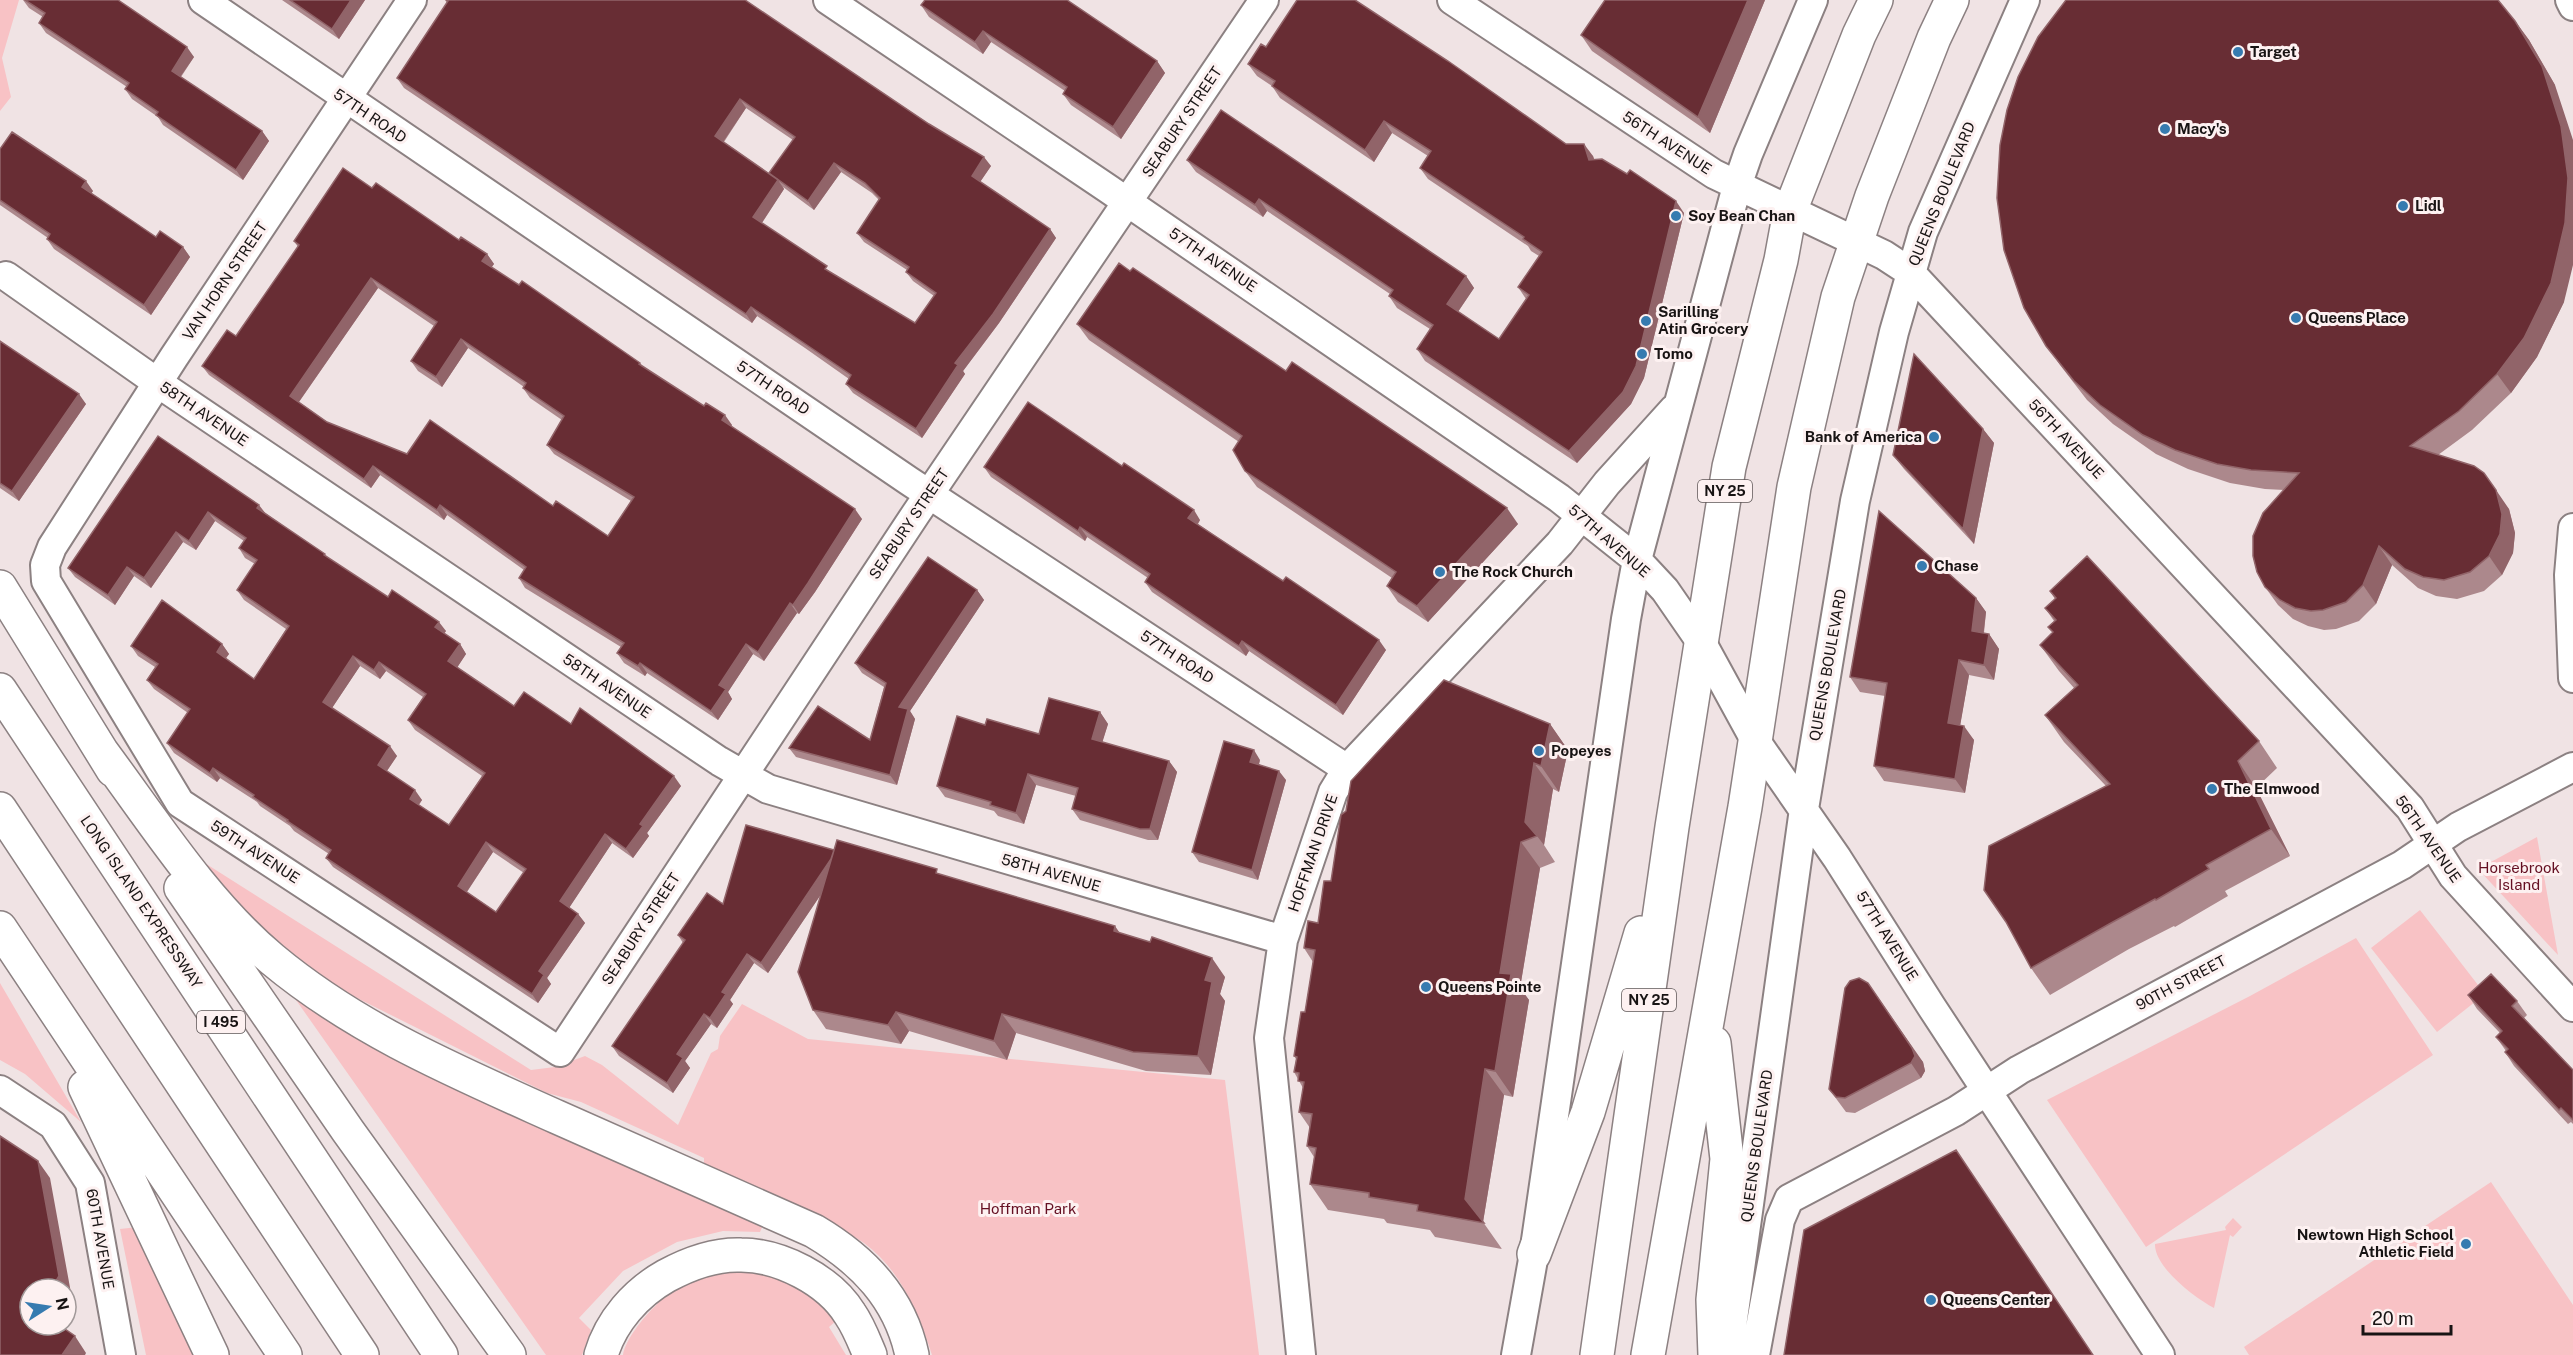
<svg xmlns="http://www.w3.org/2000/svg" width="2573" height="1355" font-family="'Public Sans',sans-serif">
<rect width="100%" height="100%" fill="#f0e3e4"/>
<path fill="#f8c2c5" d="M0,0H19L2,58L11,97L0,111Z
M2537,837L2558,955L2478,869Z
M200,860L531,1070L555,1067L585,1056L602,1065L678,1125L711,1053L718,1049L720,1036L742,1004L808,1039L1225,1080L1259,1355H932C919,1314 900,1269 864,1243C854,1236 842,1231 831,1226C790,1202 747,1183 704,1164V1158L581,1102L547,1093L335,987L264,930Z
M2420,910L2485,994L2437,1032L2371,948Z
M2356,938L2433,1055L2146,1247L2047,1100L2250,996Z
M0,983L81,1122L25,1074L0,1060Z
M302,995L337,1026L482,1101L763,1225L760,1232L723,1231L677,1242L623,1271L579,1318L591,1330L582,1355H546L296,1000Z
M2491,1182L2573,1305V1355H2249L2244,1347Z
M2233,1218L2242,1227L2233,1237L2230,1235L2214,1308C2195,1298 2154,1267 2155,1244L2226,1230L2225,1227Z
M138,1227L195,1355H146L120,1229Z
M746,1265L803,1283L837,1320L829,1327L846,1355H623C628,1328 674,1283 700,1273C714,1268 731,1268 746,1265Z"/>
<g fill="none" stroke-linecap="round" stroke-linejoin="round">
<g stroke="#8c8182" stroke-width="32">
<path id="minor" d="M203,0L909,481L1347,769
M412,0L174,357L52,547L45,565L46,581L180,803L560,1052L915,515L1264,0
M828,0L1107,188L1559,498L1637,560L1665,590L1703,645L1755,740L1837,858L1931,1006L2160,1355
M1452,0L1714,174L1884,255L1910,272L2410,808L2453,876L2573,1007
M2570,0L2573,6
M6,276L158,383L719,761L768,789L1283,940
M2573,528L2569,575L2573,678
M0,1090L53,1125L90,1183L121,1355
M1301,1355L1269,1038L1283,940L1333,792L1347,769L1560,543L1607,483L1674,409
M1516,1355L1534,1254L1626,619L1637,560L1737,186L1748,154L1813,0
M1728,1355L1804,809L1855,501L1894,332L1923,232L2025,0
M1755,1355L1780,1220L1789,1199L1956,1111L2019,1070L2402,865L2458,827L2573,767"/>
</g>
<g stroke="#8c8182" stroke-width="36">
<path id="major" d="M1714,1043L1727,1159L1713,1300L1715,1355
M1534,1254L1588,1112L1641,933
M1597,1355L1672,827L1729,467L1781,260L1790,211L1859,35L1876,0
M1648,1355L1745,807L1794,487L1811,413L1838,297L1872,196L1934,38L1952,0"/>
</g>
<g stroke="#8c8182" stroke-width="36">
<path id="highway" d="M0,587L113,770
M0,690L441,1355
M102,752C154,822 205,903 272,959C357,1030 457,1072 557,1117C642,1155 728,1193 814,1231C863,1260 900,1298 912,1355
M0,809L362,1355
M181,888L348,1131L509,1355
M0,928L285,1355
M85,1087L212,1355
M601,1355C611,1321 636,1293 666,1276C688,1264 715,1254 741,1255C780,1255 829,1280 850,1314C859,1327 864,1341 870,1355"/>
</g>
<use href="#minor" stroke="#fff" stroke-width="28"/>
<use href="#major" stroke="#fff" stroke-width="33"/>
<use href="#highway" stroke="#fff" stroke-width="33"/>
</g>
<path fill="#ac888c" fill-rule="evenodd" d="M23,0H118L194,57L181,77L262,131L269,141L243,180L163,125L158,117L132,99L125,89L127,87L46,33L39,23L43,17L29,8Z
M282,0H365L339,39Z
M445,0H745L991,166L980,182L1050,229L1056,238L999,323L963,371L965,374L922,438L853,393L846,384L849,379L805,348L757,316L752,323L404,88L397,78L447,3ZM746,108L793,140L769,173L771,175L724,142ZM841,172L872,193L879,200L857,233L864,242L907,270L906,272L913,281L934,296L915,323L832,273L762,223L784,189L783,187L814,210Z
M1765,0L1710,133L1592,51L1581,35Z
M921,5L1157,61L1165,73L1121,139L1071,105L1063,94L1065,91L991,42L983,54L929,17Z
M2515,21L2529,40L2555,85L2564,302L2537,357L2511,393L2472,430L2438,455L2509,509L2515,533L2513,553L2502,575L2484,591L2457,599L2436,596L2418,588L2392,565L2376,604L2359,621L2336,629L2324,630L2308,626L2293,619L2278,605L2265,587L2284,490L2265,489L2230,483L2188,469L2156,454L2113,424L2087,400L2060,365L2047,346Z
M1266,47L1566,144L1593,156L1594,159L1684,213L1644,378L1631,404L1577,463L1425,361L1417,349L1430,329L1397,308L1389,296L1390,294L1267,211L1263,217L1196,172L1187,160L1466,276L1474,288L1458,312L1499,339L1526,299L1518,287L1539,256L1531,251L1528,246L1428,179L1420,168L1428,156L1392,133L1374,162L1280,98L1272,86L1257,76L1248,64Z
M0,149L93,191L91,193L156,237L183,247L190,257L151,315L54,249L47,239L48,238L0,205Z
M372,188L459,240L487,254L494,264L491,267L640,363L643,367L732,425L731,426L862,519L815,592L799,614L797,613L764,661L753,654L728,692L732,699L718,720L647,673L645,676L624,663L617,653L621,647L525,588L519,578L524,570L447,515L444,520L380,475L371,488L209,375L202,366L236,336L298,247L294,241ZM378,288L434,326L411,361L418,371L442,387L468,348L524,387L523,388L530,398L562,420L547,445L554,454L631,501L608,536L553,506L407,454L327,422L299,402Z
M1077,324L1286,371L1518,524L1428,622L1398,602L1387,586L1392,578L1257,487L1245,471L1239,442L1089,340Z
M0,341L86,404L19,501L0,488Z
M1983,429L1994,443L1974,544L1904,469L1893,455Z
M158,436L328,558L388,597L446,631L444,634L460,644L466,654L457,667L514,706L571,724L681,786L647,833L649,836L633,858L612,843L569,908L578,914L585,923L547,978L551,984L538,1003L333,867L326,858L329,854L294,831L290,826L260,806L257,802L220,778L217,782L174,753L167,743L188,713L154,689L147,680L155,667L138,656L131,646L222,644L229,654L226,658L254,679L286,629L244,600L237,590L255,564L245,558L239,548L244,541L215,521L196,550L183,542L151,588L134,576L115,605L75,577L68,568ZM360,666L380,679L386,671L423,697L408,720L415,730L482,776L449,825L419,805L422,800L387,771L397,756L332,708ZM493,852L524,873L496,912L467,892Z
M984,467L1200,520L1198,524L1386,650L1343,715L1249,651L1246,656L1152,592L1145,582L1148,578L1087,537L1085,541L991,477Z
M977,590L984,600L910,711L915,719L897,785L796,757L789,748L870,740L884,687L862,673L855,663Z
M2050,591L2259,741L2277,768L2256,788L2290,856L2225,891L2228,896L2175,927L2174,926L2129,949L2050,995L2031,968L2106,786L2064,742L2045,715L2074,688L2059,671L2040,645L2053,633L2048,627L2054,621L2045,608L2055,599Z
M1976,598L1986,612L1984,633L1989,634L1999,649L1994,680L1969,675L1960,725L1974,740L1965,793L1884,781L1874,766L1885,696L1860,692L1850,677Z
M1100,712L1108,724L1102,742L1169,761L1177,772L1158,840H1148L1080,820L1072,809L1076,796L1036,785L1024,824L998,816L994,811L945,797L937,786L985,725L1039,734Z
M1550,724L1568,750L1559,792L1553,789L1544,845L1555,862L1540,868L1520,988L1529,1000L1513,1097L1504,1095L1483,1222L1502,1249L1435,1237L1430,1230L1387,1223L1384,1219L1328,1210L1310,1184L1314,1157L1307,1146L1310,1128L1299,1112L1303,1088L1294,1072L1296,1059L1294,1056L1305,1012L1313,962L1304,948L1318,923L1331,881Z
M1260,760L1259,764L1286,780L1258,880L1199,862L1192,852Z
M834,850L942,875L1120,933L1225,977L1220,994L1225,1001L1211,1075L1146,1071L1016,1033L1007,1060L909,1031L901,1044L826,1029L813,1010L820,896L768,973L754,963L730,1000L733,1004L717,1028L711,1024L685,1061L690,1068L673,1093L619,1056L612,1046L683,943L678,935L723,904Z
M1850,981L1923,1062L1925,1071L1921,1078L1855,1113L1846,1112L1829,1089Z
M2468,995L2517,1001L2527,1015L2524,1018L2573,1070V1124L2571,1122L2568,1124L2514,1066L2505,1052L2506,1051L2496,1037L2500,1033L2477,1009Z"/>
<path fill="#916469" d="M351,0H365L339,39L332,29Z
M1748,0H1765L1710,133L1698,117Z
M2515,21L2529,40L2555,85L2573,140V265L2564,302L2537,357L2511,393L2497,374Z
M983,31L991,42L983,54L975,42Z
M187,47L194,57L178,80L172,71Z
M1157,61L1165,73L1121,139L1113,127Z
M740,99L746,108L721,145L715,136Z
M1384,121L1392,133L1374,162L1365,150Z
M262,131L269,141L243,180L236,170Z
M1584,144L1593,156L1598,172L1589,160Z
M984,157L991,166L978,185L972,176Z
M834,163L841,172L814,210L808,201Z
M778,180L784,189L759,227L753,217Z
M86,181L93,191L89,197L82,187Z
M1259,199L1267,211L1263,217L1255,205Z
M1676,201L1684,213L1644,378L1631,404L1577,463L1569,451Z
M1050,229L1056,238L999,323L963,371L965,374L922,438L916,429L955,363Z
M183,247L190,257L151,315L144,305Z
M487,254L494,264L489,271L482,261Z
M1466,276L1474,288L1455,316L1447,304Z
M371,278L378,288L296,406L290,396Z
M751,307L757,316L752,323L746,314Z
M461,339L468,348L442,387L436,377Z
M79,394L86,404L19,501L12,491Z
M725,415L732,425L729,430L722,420Z
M1983,429L1994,443L1974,544L1963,529Z
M373,466L380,475L371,488L364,479Z
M2496,490L2509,509L2515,533L2513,553L2502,575L2489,556Z
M259,505L266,514L257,508Z
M440,505L447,515L444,520L437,510Z
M1507,508L1518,524L1428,622L1417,606Z
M855,509L862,519L815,592L799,614L793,605Z
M1194,510L1200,520L1195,528L1188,518Z
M208,512L215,521L196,550L189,541Z
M1080,527L1087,537L1085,541L1078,531Z
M176,532L183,542L151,588L144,578Z
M2379,546L2392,565L2376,604L2363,585Z
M127,567L134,576L115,605L108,595Z
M977,590L984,600L910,711L915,719L897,785L890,775L899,707Z
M1976,598L1986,612L1982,646L1972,631Z
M790,603L797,613L764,661L758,652Z
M439,622L446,631L441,637L435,627Z
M1989,634L1999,649L1994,680L1984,665Z
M1379,640L1386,650L1343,715L1336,705Z
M1242,641L1249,651L1246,656L1239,646Z
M222,644L229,654L223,662L217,652Z
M460,644L466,654L455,671L448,661Z
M746,644L753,654L728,692L732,699L718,720L711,711L719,685Z
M353,656L360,666L330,711L323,702Z
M1959,660L1969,675L1958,738L1948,723Z
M379,662L386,671L380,679L374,670Z
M640,663L647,673L645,676L638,666Z
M1100,712L1108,724L1100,750L1092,739Z
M1550,724L1568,750L1559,792L1541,766Z
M1964,726L1974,740L1965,793L1955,779Z
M390,746L397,756L384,775L378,765Z
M1254,750L1260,760L1257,771L1250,762Z
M1169,761L1177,772L1158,840L1150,829Z
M2238,761L2256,788L2290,856L2271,829Z
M1534,763L1553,789L1544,845L1537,836L1525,822Z
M213,768L220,778L217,782L210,773Z
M1279,771L1286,780L1258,880L1252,870Z
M1028,774L1036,785L1024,824L1016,813Z
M674,776L681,786L647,833L649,836L633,858L626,849L640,824Z
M415,790L422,800L416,808L410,799Z
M605,834L612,843L567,911L560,901Z
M486,842L493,852L464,896L458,886Z
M1521,842L1540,868L1520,988L1529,1000L1513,1097L1495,1071L1500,973Z
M837,851L844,860L768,973L761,963Z
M578,914L585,923L547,978L551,984L538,1003L532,994L539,971Z
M1115,926L1128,945L1114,931Z
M747,954L754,963L730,1000L733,1004L717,1028L710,1018L722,992Z
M1212,958L1225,977L1220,994L1225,1001L1211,1075L1198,1056L1205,980Z
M1868,983L1923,1062L1925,1071L1921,1078L1911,1063Z
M896,1012L909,1031L901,1044L888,1025Z
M704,1014L711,1024L685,1061L690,1068L673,1093L667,1083L677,1054Z
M1002,1014L1016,1033L1007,1060L994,1041Z
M1485,1069L1504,1095L1483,1222L1465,1199Z
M38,1161L50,1178L71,1293L66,1301V1289H51Z
M75,1336L86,1353L85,1355H62Z"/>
<path fill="#682d34" stroke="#916469" stroke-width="1.5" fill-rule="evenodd" d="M25,0H118L187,47L172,71L262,131L236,170L156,115L158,112L125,89L129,83L39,23L45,13Z
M290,0H351L332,29Z
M446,0H745L929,124L984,157L972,176L1050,229L993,314L955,363L958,365L916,429L846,384L851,375L798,339L751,307L746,314L397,78L448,1ZM740,99L795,137L769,173L808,201L834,163L865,183L880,198L857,233L909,267L906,272L936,293L915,323L825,269L827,266L753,217L778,180L715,136Z
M925,0H1067L1157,61L1113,127L1063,94L1067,87L983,31L975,42L921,5Z
M1297,0H1355L1448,61L1566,144H1584L1589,160L1602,159L1627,174L1630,170L1676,201L1636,366L1623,392L1569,451L1417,349L1433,325L1389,296L1393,290L1259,199L1255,205L1187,160L1221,110L1466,276L1447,304L1499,339L1529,295L1518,287L1542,252L1523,239L1524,237L1420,168L1431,151L1384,121L1365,150L1272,86L1275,81L1248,64L1261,44L1266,47Z
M1605,0H1748L1698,117L1581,35Z
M2066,0H2498L2515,21L2542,66L2561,126L2568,178L2565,223L2551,283L2524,338L2497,374L2459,411L2410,446L2474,466L2484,473L2496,490L2502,514L2500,534L2489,556L2470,572L2444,580L2423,577L2405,569L2379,546L2363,585L2346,602L2323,610L2311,611L2295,608L2280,600L2265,587L2257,572L2253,556V536L2263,513L2299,473L2251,470L2217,464L2175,450L2143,435L2100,405L2074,381L2046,346L2024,308L2004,250L1997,198L2000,145L2007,110L2018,77L2038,37Z
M12,132L86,181L82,187L131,220L156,237L160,231L183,247L144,305L47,239L50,234L0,200V149Z
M343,168L372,188L376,183L459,240L461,237L487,254L482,261L519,285L522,281L640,363L639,364L704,406L706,403L725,415L722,420L855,509L808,583L793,605L790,603L758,652L746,644L719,685L726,689L711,711L640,663L638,666L617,653L624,643L519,578L526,567L440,505L437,510L373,466L364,479L202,366L227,330L236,336L299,245L294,241ZM371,278L437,322L411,361L436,377L461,339L526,383L523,388L564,416L547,445L634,497L608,536L556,501L553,506L430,420L407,454L327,422L290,396Z
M1119,263L1130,271L1133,268L1286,371L1292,362L1507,508L1417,606L1387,586L1396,572L1245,471L1233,450L1242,436L1077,324Z
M0,341L79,394L12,491L0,483Z
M1914,354L1983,429L1963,529L1893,455Z
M1028,402L1122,466L1124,463L1194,510L1188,518L1212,534L1283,581L1286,577L1379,640L1336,705L1242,641L1239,646L1145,582L1150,574L1080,527L1078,531L984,467Z
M158,436L259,505L257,508L325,554L324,555L388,597L392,590L439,622L435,627L460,644L448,661L514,706L524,692L571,724L580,708L674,776L640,824L643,826L626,849L605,834L560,901L578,914L539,971L544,975L532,994L326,858L331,850L287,821L288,820L253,797L254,795L213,768L210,773L167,743L190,709L147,680L158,664L131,646L162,600L222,644L217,652L254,679L289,626L237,590L257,560L239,548L246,538L208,512L189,541L176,532L144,578L127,567L108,595L68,568ZM353,656L374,670L379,662L426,694L408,720L485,773L449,825L410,799L415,790L378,765L390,746L323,702ZM486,842L526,869L496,912L458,886Z
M1879,511L1976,598L1972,631L1989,634L1984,665L1959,660L1948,723L1964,726L1955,779L1874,766L1887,683L1850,677Z
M2087,556L2259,741L2238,761L2271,829L2206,865L2209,869L2156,900L2155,899L2111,923L2031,968L2006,922L1984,890L1989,846L2110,784L2045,715L2078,685L2040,645L2053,632L2048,627L2056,620L2045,608L2056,598L2050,591Z
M928,557L977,590L899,707L908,709L890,775L789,748L818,706L870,740L886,683L855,663Z
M1444,680L1550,724L1541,766L1534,763L1525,822L1537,836L1521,842L1500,973L1511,974L1495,1071L1485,1069L1465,1199L1484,1223L1417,1211L1418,1205L1369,1197V1193L1310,1184L1316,1148L1307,1146L1312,1114L1299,1112L1304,1082L1298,1081L1299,1073L1294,1072L1297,1057L1294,1056L1301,1012H1305L1315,950L1304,948L1308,921L1318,923L1324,881H1331L1341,815L1346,811L1351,781Z
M1049,698L1100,712L1092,739L1169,761L1150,829H1140L1072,809L1078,788L1028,774L1016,813L990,805L991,802L937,786L957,716L985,725L987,719L1039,734Z
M1224,741L1254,750L1250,762L1279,771L1252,870L1192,852Z
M746,825L834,850L831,859L761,963L747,954L722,992L726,994L710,1018L704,1014L677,1054L683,1058L667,1083L612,1046L685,940L678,935L707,893L723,904Z
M837,840L937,869L936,873L1115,926L1114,931L1150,942L1152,937L1212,958L1205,980L1212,982L1198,1056L1133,1052L1002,1014L994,1041L896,1012L888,1025L813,1010L798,972Z
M2491,974L2517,1001L2512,1006L2573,1070V1120L2561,1108L2559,1110L2505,1052L2508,1049L2496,1037L2502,1031L2468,995Z
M1859,978L1868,983L1912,1048L1915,1056L1911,1063L1845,1098L1836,1097L1829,1089L1845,988L1850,981Z
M0,1136L38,1161L59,1276L51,1289H30V1325H59L75,1336L62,1355H0Z
M1956,1150L2093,1355H1784L1804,1230Z"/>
<g fill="#367bb0" stroke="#fdf1f1" stroke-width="2">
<circle cx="2238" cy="52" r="6"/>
<circle cx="2165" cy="129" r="6"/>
<circle cx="2403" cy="206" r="6"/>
<circle cx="1676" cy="216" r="6"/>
<circle cx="2296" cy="318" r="6"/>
<circle cx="1646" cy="321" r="6"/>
<circle cx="1642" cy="354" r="6"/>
<circle cx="1934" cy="437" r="6"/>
<circle cx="1922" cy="566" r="6"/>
<circle cx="1440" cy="572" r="6"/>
<circle cx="1539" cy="751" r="6"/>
<circle cx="2212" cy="789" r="6"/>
<circle cx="1426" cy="987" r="6"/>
<circle cx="2466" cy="1244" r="6"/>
<circle cx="1931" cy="1300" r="6"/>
</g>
<g text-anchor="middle" stroke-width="6" stroke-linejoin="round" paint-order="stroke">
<g fill="#fdf1f1" stroke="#5d5656" stroke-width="1.5">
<rect x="1698" y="480" width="54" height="22" rx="4.5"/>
<rect x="1622" y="989" width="54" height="22" rx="4.5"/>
<rect x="197" y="1011" width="48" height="22" rx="4.5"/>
</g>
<g font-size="14" font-weight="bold" fill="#181414">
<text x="1725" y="496">NY 25</text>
<text x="1649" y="1005">NY 25</text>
<text x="221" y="1027">I 495</text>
</g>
<g font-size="15" font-weight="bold" fill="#181414" stroke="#fdf1f1" text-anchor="start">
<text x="2250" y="57">Target</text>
<text x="2177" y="134">Macy's</text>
<text x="2415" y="211">Lidl</text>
<text x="1688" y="221">Soy Bean Chan</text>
<text x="1658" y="317">Sarilling<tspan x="1658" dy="17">Atin Grocery</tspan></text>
<text x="2308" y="323">Queens Place</text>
<text x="1654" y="359">Tomo</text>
<text x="1922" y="442" text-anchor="end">Bank of America</text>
<text x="1934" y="571">Chase</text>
<text x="1452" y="577">The Rock Church</text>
<text x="1551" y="756">Popeyes</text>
<text x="2224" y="794">The Elmwood</text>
<text x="1438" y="992">Queens Pointe</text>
<text x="2454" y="1240" text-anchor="end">Newtown High School<tspan x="2454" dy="17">Athletic Field</tspan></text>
<text x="1943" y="1305">Queens Center</text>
</g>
<g font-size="15" fill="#181414" stroke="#fdf1f1">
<text transform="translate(370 116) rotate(34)" y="5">57TH ROAD</text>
<text transform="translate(1182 122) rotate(-56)" y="5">SEABURY STREET</text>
<text transform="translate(1667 143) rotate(33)" y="5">56TH AVENUE</text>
<text transform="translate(1942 194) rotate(-68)" y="5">QUEENS BOULEVARD</text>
<text transform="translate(1213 260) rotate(34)" y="5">57TH AVENUE</text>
<text transform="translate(225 281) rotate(-56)" y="5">VAN HORN STREET</text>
<text transform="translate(773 388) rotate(34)" y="5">57TH ROAD</text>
<text transform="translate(204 414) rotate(34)" y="5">58TH AVENUE</text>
<text transform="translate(2066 439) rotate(47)" y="5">56TH AVENUE</text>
<text transform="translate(909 524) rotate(-56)" y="5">SEABURY STREET</text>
<text transform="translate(1609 541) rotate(41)" y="5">57TH AVENUE</text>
<text transform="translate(1177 657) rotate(33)" y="5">57TH ROAD</text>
<text transform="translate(1828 665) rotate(-80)" y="5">QUEENS BOULEVARD</text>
<text transform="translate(607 686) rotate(34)" y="5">58TH AVENUE</text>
<text transform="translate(2428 839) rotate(55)" y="5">56TH AVENUE</text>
<text transform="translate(255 852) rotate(33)" y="5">59TH AVENUE</text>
<text transform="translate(1313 853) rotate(-71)" y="5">HOFFMAN DRIVE</text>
<text transform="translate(1051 873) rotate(16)" y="5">58TH AVENUE</text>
<text transform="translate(141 902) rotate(56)" y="5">LONG ISLAND EXPRESSWAY</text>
<text transform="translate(641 929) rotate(-57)" y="5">SEABURY STREET</text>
<text transform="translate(1887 936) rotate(58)" y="5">57TH AVENUE</text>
<text transform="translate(2181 983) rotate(-28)" y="5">90TH STREET</text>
<text transform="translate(1757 1146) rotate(-82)" y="5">QUEENS BOULEVARD</text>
<text transform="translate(100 1239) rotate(80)" y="5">60TH AVENUE</text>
</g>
<g font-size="15" fill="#640f22" stroke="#fdf1f1">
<text x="2519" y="873">Horsebrook<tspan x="2519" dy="17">Island</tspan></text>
<text x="1028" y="1214">Hoffman Park</text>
</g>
</g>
<g transform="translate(48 1307) rotate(78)"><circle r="28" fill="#fdf1f1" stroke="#a19999" stroke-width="1.5"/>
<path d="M0-4.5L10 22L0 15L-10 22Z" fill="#367bb0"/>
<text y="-9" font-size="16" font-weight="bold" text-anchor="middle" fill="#181414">N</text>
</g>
<path d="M2363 1325v9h88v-9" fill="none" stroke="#181414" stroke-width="3"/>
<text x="2372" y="1325" font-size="18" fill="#181414" stroke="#fdf1f1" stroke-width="4.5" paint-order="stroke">20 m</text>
</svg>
